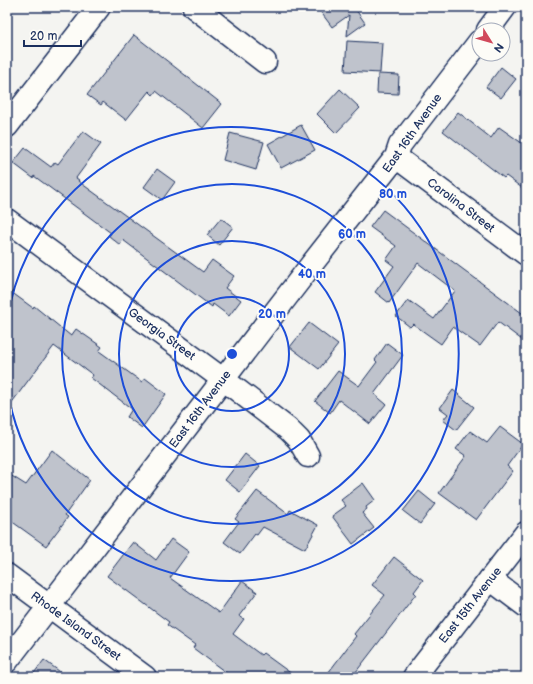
<svg xmlns="http://www.w3.org/2000/svg" width="533" height="684" font-family="'Balsamiq Sans',sans-serif">
<rect width="100%" height="100%" fill="#f4f4f1"/>
<filter id="ink" filterUnits="userSpaceOnUse"><feTurbulence type="fractalNoise" baseFrequency=".025" numOctaves="2"/><feDisplacementMap in="SourceGraphic" scale="8" xChannelSelector="R" yChannelSelector="G"/><feConvolveMatrix kernelMatrix="1 2 1 2 8 2 1 2 1" color-interpolation-filters="sRGB"/></filter>
<g filter="url(#ink)">
<path fill="#bfc3cc" stroke="#1b2f5e" d="M317,7H360L356,10L365,23L347,36L349,15L332,27Z
M134,35L222,104L203,128L156,91L153,95L149,91L126,120L103,102L101,105L87,95Z
M347,41L382,43L380,73L345,71Z
M501,67L516,79L501,98L486,87Z
M378,74L399,75L398,94L377,93Z
M340,89L360,108L336,133L317,114Z
M458,112L491,138L499,127L526,146V191L506,176L504,178L443,131Z
M301,125L315,150L281,168L268,144Z
M83,131L101,144L76,178L79,180L78,181L203,272L212,260L234,276L225,288L241,300L229,316L213,304L212,307L123,240L120,245L109,236L111,233L34,176L33,178L13,163L25,148L51,167L55,162L58,164Z
M230,133L264,142L256,170L223,160Z
M157,169L175,182L162,200L144,187Z
M383,210L526,316V343L498,322L480,346L453,327L441,344L413,324L410,327L396,316L408,300L434,319L455,291L418,263L389,303L375,292L394,266L386,260L396,246L370,227Z
M221,218L233,227L219,245L207,235Z
M7,289L33,308L34,306L71,336L76,329L102,347L99,351L142,382L145,378L166,394L142,428L127,417L132,409L91,378L93,375L54,346L7,409Z
M309,323L338,345L319,369L290,347Z
M387,343L403,355L374,394L386,404L370,424L339,400L330,413L315,401L338,371L359,386L377,362L375,360Z
M453,390L474,407L456,430L443,420L448,414L440,408Z
M500,427L523,444L507,466L513,471L476,520L439,493L466,456L456,449L470,431L487,443Z
M52,450L90,480L65,515L68,517L46,546L7,518V473L26,485Z
M245,454L260,466L240,492L225,480Z
M363,483L375,500L366,507L367,509L362,513L374,528L353,544L332,516L346,506L341,500Z
M257,491L288,514L290,510L318,525L305,549L263,527L257,535L255,534L240,554L224,542L239,522L235,519Z
M419,491L435,504L420,524L403,511Z
M171,539L189,552L170,578L219,613L242,581L257,592L239,616L244,619L233,634L261,655L263,653L296,677H232L193,648L195,645L167,625L169,622L107,576L133,542L156,560Z
M394,557L423,580L414,592L416,594L352,677H325L356,636L354,634L385,595L372,585Z
M44,660L67,677H31Z"/>
<g fill="none" stroke-linecap="round" stroke-linejoin="round">
<g stroke="#1b2f5e" stroke-width="25">
<path id="minor" d="M194,7L265,62
M488,30L505,7
M7,126L99,7
M396,157L526,254
M7,220L236,389L288,429L299,440L308,456
M7,575L145,677
M490,579L526,606
M7,661L308,269L396,157L400,145L479,42"/>
</g>
<g stroke="#1b2f5e" stroke-width="25">
<path id="major" d="M414,677L526,533"/>
</g>
<use href="#minor" stroke="#fdfcf7" stroke-width="22"/>
<use href="#major" stroke="#fdfcf7" stroke-width="22"/>
</g>
</g>
<g fill="none" stroke="#1d4ed8" stroke-width="2">
<circle cx="232" cy="354" r="57"/>
<circle cx="232" cy="354" r="113"/>
<circle cx="232" cy="354" r="170"/>
<path d="M7 322A227 227 0 1 1 7 386"/>
</g>
<g text-anchor="middle" stroke-width="4" stroke-linejoin="round" paint-order="stroke">
<g font-size="12" fill="#1b2f5e" stroke="#fdfcf7">
<text transform="translate(412 133) rotate(-55)" y="4">East 16th Avenue</text>
<text transform="translate(461 205) rotate(37)" y="4">Carolina Street</text>
<text transform="translate(162 334) rotate(36)" y="4">Georgia Street</text>
<text transform="translate(200 409) rotate(-53)" y="4">East 16th Avenue</text>
<text transform="translate(470 605) rotate(-52)" y="4">East 15th Avenue</text>
<text transform="translate(76 626) rotate(36)" y="4">Rhode Island Street</text>
</g>
</g>
<circle cx="232" cy="354" r="6" fill="#1d4ed8" stroke="#fdfcf7" stroke-width="2"/>
<g font-size="12" text-anchor="middle" font-weight="bold" fill="#1d4ed8" stroke="#fdfcf7" stroke-width="4" stroke-linejoin="round" paint-order="stroke">
<text x="393" y="198">80 m</text>
<text x="352" y="238">60 m</text>
<text x="312" y="278">40 m</text>
<text x="272" y="318">20 m</text>
</g>
<rect width="533" height="684" fill="none" stroke="#fdfcf7" stroke-width="24"/>
<rect x="12" y="12" width="509" height="660" fill="none" stroke="#1b2f5e" stroke-width="1.5" filter="url(#ink)"/>
<g transform="translate(491 42) rotate(127)"><circle r="19" fill="#fdfcf7" stroke="#a3aaba"/>
<path d="M0-3L7 15L0 10L-7 15Z" fill="#d1495b"/>
<text y="-6" font-size="11" font-weight="bold" text-anchor="middle" fill="#1b2f5e">N</text>
</g>
<path d="M24 40v6h57v-6" fill="none" stroke="#1b2f5e" stroke-width="2"/>
<text x="30" y="40" font-size="12" fill="#1b2f5e" stroke="#fdfcf7" stroke-width="3" paint-order="stroke">20 m</text>
</svg>
